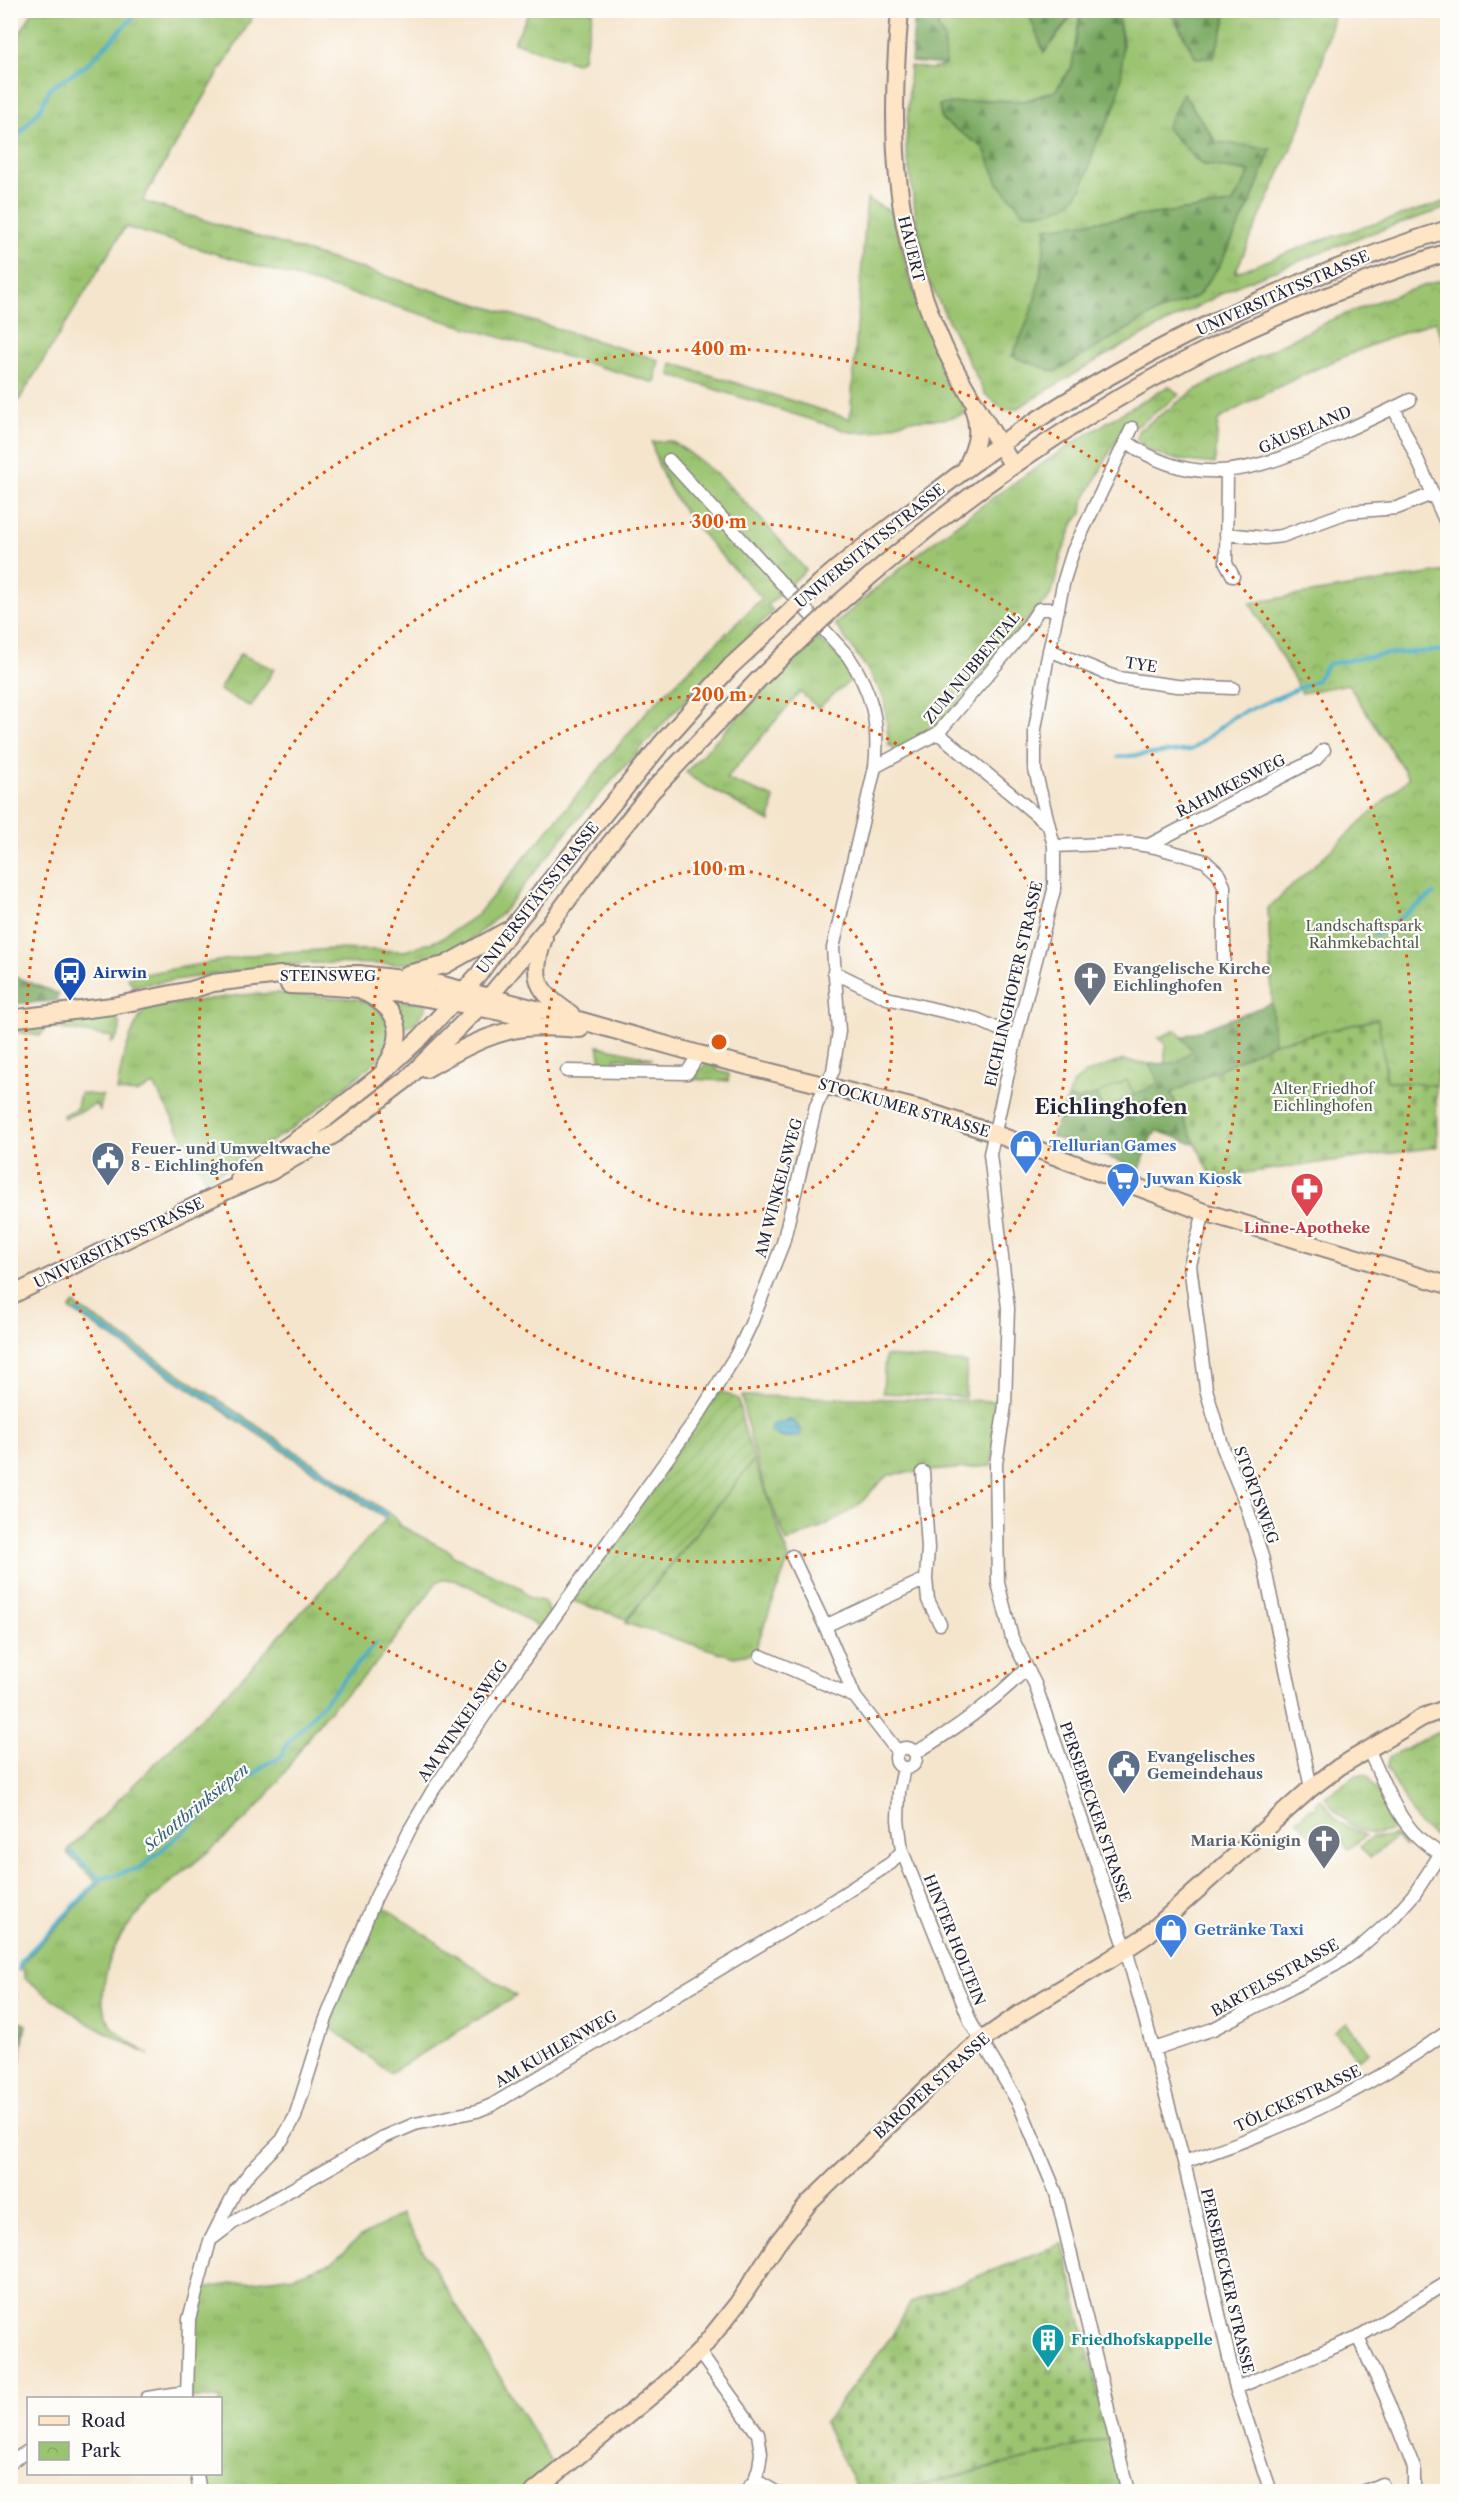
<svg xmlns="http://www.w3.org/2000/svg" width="1458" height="2502" font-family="'Libre Caslon Text',serif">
<defs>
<pattern id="grass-tufts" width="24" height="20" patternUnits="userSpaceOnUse" patternTransform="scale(1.5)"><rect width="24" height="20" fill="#9bc471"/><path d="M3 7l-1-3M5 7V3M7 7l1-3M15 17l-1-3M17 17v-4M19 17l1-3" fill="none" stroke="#85a863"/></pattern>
<pattern id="forest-firs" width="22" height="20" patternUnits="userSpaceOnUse" patternTransform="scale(1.5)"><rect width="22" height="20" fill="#7caa63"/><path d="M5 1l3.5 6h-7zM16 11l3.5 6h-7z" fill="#658a53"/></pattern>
<pattern id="cemetery-stones" width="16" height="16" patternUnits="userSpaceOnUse" patternTransform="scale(1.5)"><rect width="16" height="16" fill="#9bc471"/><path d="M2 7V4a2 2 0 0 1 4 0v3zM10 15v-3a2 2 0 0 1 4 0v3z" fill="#85a863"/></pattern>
<pattern id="park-crowns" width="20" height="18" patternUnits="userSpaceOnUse" patternTransform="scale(1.5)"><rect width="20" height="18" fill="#9bc471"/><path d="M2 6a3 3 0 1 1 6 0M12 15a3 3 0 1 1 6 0" fill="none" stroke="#85a863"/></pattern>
<pattern id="garden-furrows" width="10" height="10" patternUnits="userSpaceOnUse" patternTransform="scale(1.5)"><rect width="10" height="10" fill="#9bc471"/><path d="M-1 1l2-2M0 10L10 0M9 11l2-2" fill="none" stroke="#85a863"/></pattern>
<pattern id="water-rules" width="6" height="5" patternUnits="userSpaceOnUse" patternTransform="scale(1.5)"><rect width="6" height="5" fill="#4baeca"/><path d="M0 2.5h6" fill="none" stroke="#3e8da5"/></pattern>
</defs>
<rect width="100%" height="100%" fill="#fdfcf7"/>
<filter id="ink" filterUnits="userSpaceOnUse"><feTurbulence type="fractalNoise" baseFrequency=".0167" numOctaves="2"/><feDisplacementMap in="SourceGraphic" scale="12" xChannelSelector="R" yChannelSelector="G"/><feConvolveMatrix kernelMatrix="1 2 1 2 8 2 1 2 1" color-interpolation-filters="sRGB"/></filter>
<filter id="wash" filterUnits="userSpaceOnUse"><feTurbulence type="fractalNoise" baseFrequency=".008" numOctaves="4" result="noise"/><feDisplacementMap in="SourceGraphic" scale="24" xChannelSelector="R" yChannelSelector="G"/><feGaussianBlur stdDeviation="1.35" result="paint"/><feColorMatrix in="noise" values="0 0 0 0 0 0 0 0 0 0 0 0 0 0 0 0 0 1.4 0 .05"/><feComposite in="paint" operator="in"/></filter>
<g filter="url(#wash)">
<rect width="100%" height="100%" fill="#f5e5cd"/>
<path fill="url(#grass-tufts)" stroke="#5e7356" stroke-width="1.5" fill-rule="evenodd" d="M530,10L593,11L583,59L576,63L514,42Z
M33,11H256L142,201L659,360L655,383L125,227L11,413V48Z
M940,11H1028L1044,53L1073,15L1080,14L1072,67L1055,91L1024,101L982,100L939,106L942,120L984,148L998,183L1082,186L1096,144L1112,113L1123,43L1117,11H1170L1196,58L1224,27L1226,11H1334L1324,56L1300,128L1235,273L1313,243L1447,201V208L1360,237L1236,286L1104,356L1016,409L1004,410L985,394L924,272L906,148L910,66L932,69L946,65L944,38L938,28ZM1183,93L1216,142L1271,149L1250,204L1219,266L1198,296L1153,314L1055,372L1012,356C1034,313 1043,276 1047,228L1232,204L1251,172L1201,164Z
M867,199L895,214L909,278L921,309L968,413L945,419L909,420L873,432H850L670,375L672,363L850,419Z
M1169,386L1179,395L1136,427L1127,423L1120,433L1083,503L1082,514L1075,520L1061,556L1053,590L1046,602L1037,608L933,733L900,749L889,746L884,698L866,667L835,624C938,532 1049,453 1169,386Z
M671,441C725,473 765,524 806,570L768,605L773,611L671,715L575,822L502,913L466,944L428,962L391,964L312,963L251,969L133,986L127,977L258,954L334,949L405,951L441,939L477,915L648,710L762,598C722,556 662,501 652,442Z
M818,639L841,659L852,679L818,708L800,692L726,779L774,798L770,822L694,779L686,772L744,710Z
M240,654L274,669L251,707L219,690Z
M277,993L359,999L383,1012L391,1033L384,1054L337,1094L287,1132L206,1180L154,1085L136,1093L117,1091C121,1062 128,1032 146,1008L241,995Z
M388,1000L427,1004C423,1015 415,1026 403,1028Z
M113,1014C123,1022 122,1036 111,1043L113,1037L47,1027L40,1036L11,1031V1028L85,1019V1022L92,1021V1018Z
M598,1046L652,1058V1059L615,1058L614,1067L601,1062Z
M706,1064L714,1066L718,1071L729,1074L728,1081L692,1079Z
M80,1093L103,1096L100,1110L96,1104L64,1119L63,1115L77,1108Z
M74,1304L396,1518L399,1525L451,1552L453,1556L522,1588C530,1603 533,1597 544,1602L551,1615L544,1624L538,1627C515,1614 468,1578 442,1579L436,1583C415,1612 394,1642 370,1670C356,1686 339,1699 325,1715C302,1743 285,1776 261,1803C221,1848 166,1878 128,1926C112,1946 102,1977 103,2003C104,2030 131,2041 149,2055L87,2022L51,1998L24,1977L23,1964L28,1957L98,1884L68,1854V1850L247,1672L386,1519L72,1311L70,1309Z
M742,1396L1001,1401L991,1466L891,1474C878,1480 869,1496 857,1506C837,1521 810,1532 787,1542C767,1496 749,1446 742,1396Z
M754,1460L789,1558L754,1653L734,1657L625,1623Z
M1363,1774L1368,1776L1398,1826C1368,1847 1341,1821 1325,1797L1356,1775Z
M1321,1799L1338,1822L1365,1836L1349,1849L1330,1828H1324L1318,1821L1314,1825L1319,1831L1312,1837L1297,1820L1311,1807L1313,1809L1318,1805L1316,1802Z
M1397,1833L1408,1846L1405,1847L1396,1837L1370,1858L1360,1847L1372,1837H1388Z
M377,1902L516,1996L390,2073L327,2025Z
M401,2214L553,2464L522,2491H205L202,2474H220V2398H190L194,2329L202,2288L294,2276L332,2262L359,2238Z
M1109,2438L1121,2487L1104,2492H897Z"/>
<path fill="url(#forest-firs)" stroke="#4f664f" stroke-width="1.5" d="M1083,10L1117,11C1124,45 1126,81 1112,114C1107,125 1099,135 1095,147C1089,164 1086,189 1071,201C1057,213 1041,213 1024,213L998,183L984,148L942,120L939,105L982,100L1024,101L1055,91L1072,67L1080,13L1072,14L1044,53L1028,11H1081V12Z
M915,11H940L938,28L944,38L946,65L911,62Z
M1171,11H1226L1224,27L1213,57L1196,58Z
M1183,93L1216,142L1271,149L1250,204L1219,266L1198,296L1153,314L1055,372L1012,356C1034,313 1043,276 1046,228L1232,204L1250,172L1201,164L1166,128Z
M10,975L59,994L56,1001L11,1004Z
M1272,1003L1274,1043L1171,1093L1197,1145L1158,1131L1151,1137L1140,1169L1051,1136L1068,1098L1078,1100L1096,1095L1103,1109L1158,1083L1149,1064L1177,1063L1192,1050L1182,1037Z
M11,2017L26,2025L15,2086L11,2100Z"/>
<path fill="url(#cemetery-stones)" stroke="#5e7356" stroke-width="1.5" d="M1378,1019L1388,1081L1436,1085L1437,1147L1222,1176L1218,1181L1213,1179L1171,1093L1274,1043Z
M1063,2243L1109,2438L897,2491H858L824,2423L891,2337L911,2302Z"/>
<path fill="url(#park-crowns)" stroke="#5e7356" stroke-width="1.5" d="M1447,278V352L1435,321C1359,348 1287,379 1218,420L1215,464C1189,461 1156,461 1137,440L1138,431L1195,390L1288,341L1331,320L1381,300Z
M1447,571L1448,1048L1439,1051L1436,1085L1387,1081L1378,1019L1274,1043L1268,908L1409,778L1348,684L1302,693L1250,603Z
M1176,1030L1192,1050L1177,1063H1165V1044L1158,1038Z
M1123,1060L1149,1064L1159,1083L1104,1110L1096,1095L1078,1100L1068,1098C1070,1072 1103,1068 1123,1060Z
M1447,1727V1809L1435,1836L1419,1825L1387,1768L1389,1757Z
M1346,2022L1369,2052L1358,2060L1335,2031Z"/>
<path fill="url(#garden-furrows)" stroke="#5e7356" stroke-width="1.5" d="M718,1390L738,1399L744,1429L754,1460L627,1619L570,1600Z"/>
<path fill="#9bc471" stroke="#5e7356" stroke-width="1.5" d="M1127,1080L1134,1095L1104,1110L1096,1095Z
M885,1356L967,1363L965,1397L883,1393Z"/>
<path fill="url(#water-rules)" stroke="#366882" stroke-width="1.5" d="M790,1420L797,1424L801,1433L799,1436L784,1438L770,1432L771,1425Z"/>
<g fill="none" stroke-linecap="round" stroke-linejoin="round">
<path stroke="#4baeca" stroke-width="4" d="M10,145L40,109L50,88L87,65L140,10
M1118,757L1191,750L1235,716L1316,681L1328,664L1385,654L1448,650
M1445,888L1448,886
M1376,935L1434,894
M77,1311L386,1515
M71,1852L100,1879
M19,1970L21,1961L100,1879L140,1868L250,1776C256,1773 261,1768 266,1764C279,1757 281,1762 286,1745L376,1643
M10,2022L15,1994"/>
</g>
</g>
<g filter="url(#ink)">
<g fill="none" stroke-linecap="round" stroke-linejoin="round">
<g stroke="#8c8484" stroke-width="15">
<path id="street" d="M1394,408L1448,527
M1132,428L1073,551L1064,580L1047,661L1035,729V770L1054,846V890L1016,1037L990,1154L1008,1308L1005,1405L996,1464L998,1583L1012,1638L1035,1684L1126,1949L1184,2162L1236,2388L1271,2492
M1126,441C1194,492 1260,470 1331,437C1358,425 1384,413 1410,400
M1227,471L1226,563L1233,576
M1226,534L1265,538L1282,536L1348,512L1397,508L1432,494
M1049,650L1118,678L1177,686L1233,688
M938,733L1047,824
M875,767L938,733L1023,633L1039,609H1057
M1149,845L1316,759L1324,750
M1054,846L1131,843L1155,847L1205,861L1218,873L1224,886V959
M834,972L887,998L976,1019L1016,1037
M567,1071L687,1073L699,1054
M1204,1212L1190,1265L1206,1389L1223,1448L1246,1504L1263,1560L1311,1788
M923,1472L928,1548L926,1579L928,1600L940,1624
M792,1556L825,1626L855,1697L898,1752
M825,1626L926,1579
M761,1656L855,1697
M896 1758a10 10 0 1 1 20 0a10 10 0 1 1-20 0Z
M1368,1749C1389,1792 1400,1835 1446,1856
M915,1753C958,1728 992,1703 1027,1668
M904,1768L899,1791L898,1820L902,1851L971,2023L1019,2104L1056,2193L1128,2492
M1154,2049L1213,2029L1335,1965L1357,1950L1391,1920L1415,1893L1441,1853
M1184,2162C1279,2131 1367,2091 1448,2031
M213,2238L234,2222L382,2138L415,2124L477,2111L492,2105L825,1906L891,1863L902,1851
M1358,2337L1388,2402L1414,2468V2490
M699,2352L758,2434L761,2453L759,2467L755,2480L745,2492
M1236,2388L1358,2337L1448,2282
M147,2398L186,2392
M187,2398L189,2319L210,2241L236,2190L252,2170L282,2140L295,2117L325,2021L375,1899L409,1831L433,1790L491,1706L700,1413L736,1355L751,1324L783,1243L816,1106L833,1071L839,1031L833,948L875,767C880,724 872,691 848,656L669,460
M12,2461L28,2451
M197,2474L200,2492
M755,2480L776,2492
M1363,2492L1382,2484"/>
</g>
<g stroke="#8c8484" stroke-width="20">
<path id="secondary" d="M900,10C889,134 892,232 944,347C963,388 989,426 1013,466
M967,466C976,446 981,432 974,411
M819,584C848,558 880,534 911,511C940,489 969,466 999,445C1135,352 1290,279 1448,229
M838,604C954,501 1083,410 1224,341C1296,306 1371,278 1448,252
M544,938C530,978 536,991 571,1014
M407,974L445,965L506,931
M289,985C373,986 452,1001 533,1019
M364,992C399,1010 408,1032 385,1067
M10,1019L112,1006L191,990L213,983L280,975L359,974L435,983L582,1021L699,1054L923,1110L993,1133L1204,1212L1448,1285
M426,1069C456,1052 490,1032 524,1028C542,1026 562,1028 580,1029
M239,1179L315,1127L377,1078L421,1037L479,974L514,925L661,744L731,666L781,620
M10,1296L228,1190L270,1172L335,1134L407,1079L489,997L547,928L608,846L652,791L759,679L800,640
M534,2492L663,2386L699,2352L738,2303L778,2242L808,2204L946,2070L982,2040L1022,2012L1109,1960L1147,1935L1310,1789L1339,1767L1423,1717L1448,1708"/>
</g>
<use href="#street" stroke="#fff" stroke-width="12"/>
<use href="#secondary" stroke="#fde5c5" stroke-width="16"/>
<g stroke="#8c8484" stroke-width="20" stroke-linecap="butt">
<path id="secondary-bridge" d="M781,620L819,584
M800,640L838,604"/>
</g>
<use href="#secondary-bridge" stroke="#fde5c5" stroke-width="16"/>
</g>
</g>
<g fill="none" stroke="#de560e" stroke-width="3" stroke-dasharray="3 6">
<circle cx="719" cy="1042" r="173"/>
<circle cx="719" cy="1042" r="347"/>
<circle cx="719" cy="1042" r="520"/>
<circle cx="719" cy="1042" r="693"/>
</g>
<defs>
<g id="bus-pin" transform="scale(1.725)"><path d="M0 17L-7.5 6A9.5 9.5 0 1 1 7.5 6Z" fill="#1a4fb4" stroke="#fdfcf7"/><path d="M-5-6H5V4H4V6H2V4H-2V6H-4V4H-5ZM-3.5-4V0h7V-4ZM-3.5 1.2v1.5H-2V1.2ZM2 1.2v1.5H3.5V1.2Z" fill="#fff"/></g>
<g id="church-pin" transform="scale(1.725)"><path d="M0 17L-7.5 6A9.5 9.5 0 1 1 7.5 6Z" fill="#6b7280" stroke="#fdfcf7"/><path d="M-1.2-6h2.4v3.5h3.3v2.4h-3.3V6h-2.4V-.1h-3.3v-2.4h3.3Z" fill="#fff"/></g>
<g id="shop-pin" transform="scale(1.725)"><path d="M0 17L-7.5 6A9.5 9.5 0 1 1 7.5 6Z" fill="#3f7fe0" stroke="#fdfcf7"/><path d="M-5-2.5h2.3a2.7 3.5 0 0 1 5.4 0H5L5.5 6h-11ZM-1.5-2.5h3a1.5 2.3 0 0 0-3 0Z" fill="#fff"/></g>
<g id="civic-pin" transform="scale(1.725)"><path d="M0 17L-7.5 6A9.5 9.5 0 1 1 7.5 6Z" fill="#5c6f8a" stroke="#fdfcf7"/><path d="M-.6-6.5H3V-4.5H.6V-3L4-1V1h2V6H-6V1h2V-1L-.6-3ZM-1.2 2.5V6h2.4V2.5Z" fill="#fff"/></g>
<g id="supermarket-pin" transform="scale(1.725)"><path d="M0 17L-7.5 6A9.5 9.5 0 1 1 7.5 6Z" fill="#3f7fe0" stroke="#fdfcf7"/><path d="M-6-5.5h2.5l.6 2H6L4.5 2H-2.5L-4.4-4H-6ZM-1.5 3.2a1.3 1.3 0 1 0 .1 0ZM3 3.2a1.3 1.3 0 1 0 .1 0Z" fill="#fff"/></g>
<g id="pharmacy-pin" transform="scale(1.725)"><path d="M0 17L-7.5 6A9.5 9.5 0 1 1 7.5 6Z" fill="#e0444e" stroke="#fdfcf7"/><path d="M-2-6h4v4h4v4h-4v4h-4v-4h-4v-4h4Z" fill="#fff"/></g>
<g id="building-pin" transform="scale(1.725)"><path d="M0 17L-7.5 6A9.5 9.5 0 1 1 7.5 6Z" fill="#0f9aa8" stroke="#fdfcf7"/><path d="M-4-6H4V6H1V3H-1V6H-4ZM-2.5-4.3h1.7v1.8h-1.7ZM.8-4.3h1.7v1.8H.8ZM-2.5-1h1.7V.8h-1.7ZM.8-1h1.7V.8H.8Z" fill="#fff"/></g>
</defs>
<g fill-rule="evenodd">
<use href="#bus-pin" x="70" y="973"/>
<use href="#church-pin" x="1090" y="978"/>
<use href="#shop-pin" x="1026" y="1146"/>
<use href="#civic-pin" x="108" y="1158"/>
<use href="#supermarket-pin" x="1123" y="1179"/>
<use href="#pharmacy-pin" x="1307" y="1189"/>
<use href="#civic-pin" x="1124" y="1766"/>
<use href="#church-pin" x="1324" y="1841"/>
<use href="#shop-pin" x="1171" y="1930"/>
<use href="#building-pin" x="1048" y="2340"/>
</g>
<g text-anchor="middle" stroke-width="4.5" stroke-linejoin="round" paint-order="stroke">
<g font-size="15" fill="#22223b" stroke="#fdfcf7">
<text transform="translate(911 249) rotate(76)" y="5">HAUERT</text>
<text transform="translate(1283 293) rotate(-24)" y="5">UNIVERSITÄTSSTRASSE</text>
<text transform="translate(1305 430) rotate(-23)" y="5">GÄUSELAND</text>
<text transform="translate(870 546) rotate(-39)" y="5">UNIVERSITÄTSSTRASSE</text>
<text transform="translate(1141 665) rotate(9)" y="5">TYE</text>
<text transform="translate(972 668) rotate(-50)" y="5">ZUM NUBBENTAL</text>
<text transform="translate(1231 786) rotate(-27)" y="5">RAHMKESWEG</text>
<text transform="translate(538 898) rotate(-52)" y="5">UNIVERSITÄTSSTRASSE</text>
<text x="328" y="981">STEINSWEG</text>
<text transform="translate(1014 984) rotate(-77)" y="5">EICHLINGHOFER STRASSE</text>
<text transform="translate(904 1108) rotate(16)" y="5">STOCKUMER STRASSE</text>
<text transform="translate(779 1188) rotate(-75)" y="5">AM WINKELSWEG</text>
<text transform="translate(119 1243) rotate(-26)" y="5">UNIVERSITÄTSSTRASSE</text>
<text transform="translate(1256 1495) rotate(70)" y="5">STORTSWEG</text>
<text transform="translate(463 1721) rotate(-55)" y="5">AM WINKELSWEG</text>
<text transform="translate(1095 1812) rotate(71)" y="5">PERSEBECKER STRASSE</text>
<text transform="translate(954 1940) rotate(68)" y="5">HINTER HOLTEIN</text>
<text transform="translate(1275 1978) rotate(-29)" y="5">BARTELSSTRASSE</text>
<text transform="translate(556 2049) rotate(-30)" y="5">AM KUHLENWEG</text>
<text transform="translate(932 2086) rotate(-42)" y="5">BAROPER STRASSE</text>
<text transform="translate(1298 2099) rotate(-25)" y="5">TÖLCKESTRASSE</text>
<text transform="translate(1227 2281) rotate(77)" y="5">PERSEBECKER STRASSE</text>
</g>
<g font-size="15" fill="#4c5b4e" stroke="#fdfcf7">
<text x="1364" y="931">Landschaftspark<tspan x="1364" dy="17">Rahmkebachtal</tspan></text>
<text x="1323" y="1094">Alter Friedhof<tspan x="1323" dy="17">Eichlinghofen</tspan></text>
</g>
<g font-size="15" font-weight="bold" fill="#5b616d" stroke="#fdfcf7" text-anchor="start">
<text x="1113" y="974">Evangelische Kirche<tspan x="1113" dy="17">Eichlinghofen</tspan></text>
<text x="1301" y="1846" text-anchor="end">Maria Königin</text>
</g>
<g font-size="15" font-weight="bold" fill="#164399" stroke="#fdfcf7" text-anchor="start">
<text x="93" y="978">Airwin</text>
</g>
<g font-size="15" font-weight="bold" fill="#366cbe" stroke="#fdfcf7" text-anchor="start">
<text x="1049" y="1151">Tellurian Games</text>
<text x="1146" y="1184">Juwan Kiosk</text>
<text x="1194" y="1935">Getränke Taxi</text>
</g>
<g font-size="15" font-weight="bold" fill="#4e5e75" stroke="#fdfcf7" text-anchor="start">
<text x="131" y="1154">Feuer- und Umweltwache<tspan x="131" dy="17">8 - Eichlinghofen</tspan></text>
<text x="1147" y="1762">Evangelisches<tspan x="1147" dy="17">Gemeindehaus</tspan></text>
</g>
<g font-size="15" font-weight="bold" fill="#be3a42" stroke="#fdfcf7">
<text x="1307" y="1233">Linne-Apotheke</text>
</g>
<g font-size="15" font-weight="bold" fill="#0d838f" stroke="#fdfcf7" text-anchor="start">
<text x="1071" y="2345">Friedhofskappelle</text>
</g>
<g font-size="16" font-style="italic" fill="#34617b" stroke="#fdfcf7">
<text transform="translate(196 1807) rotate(-39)" y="6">Schottbrinksiepen</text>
</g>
<g font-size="21" font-weight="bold" fill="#22223b" stroke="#fdfcf7">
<text x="1111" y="1114">Eichlinghofen</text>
</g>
</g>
<circle cx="719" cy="1042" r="9" fill="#de560e" stroke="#fdfcf7" stroke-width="3"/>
<g font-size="18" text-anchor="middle" font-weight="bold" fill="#de560e" stroke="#fdfcf7" stroke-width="4.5" stroke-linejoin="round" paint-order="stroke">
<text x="719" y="355">400 m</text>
<text x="719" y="528">300 m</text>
<text x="719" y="701">200 m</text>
<text x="719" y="875">100 m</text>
</g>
<rect width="1458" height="2502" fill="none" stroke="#fdfcf7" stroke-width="36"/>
<rect x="27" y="2397" width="195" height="78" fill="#fdfcf7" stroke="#a5a5ac" stroke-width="1.5"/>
<rect x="39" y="2416" width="30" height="9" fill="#fde5c5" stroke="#a5a5ac" stroke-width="1.5"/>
<text x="81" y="2427" font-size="18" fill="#22223b">Road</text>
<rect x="39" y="2442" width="30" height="18" fill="url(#park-crowns)" stroke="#a5a5ac" stroke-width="1.5"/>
<text x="81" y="2457" font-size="18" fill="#22223b">Park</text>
</svg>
